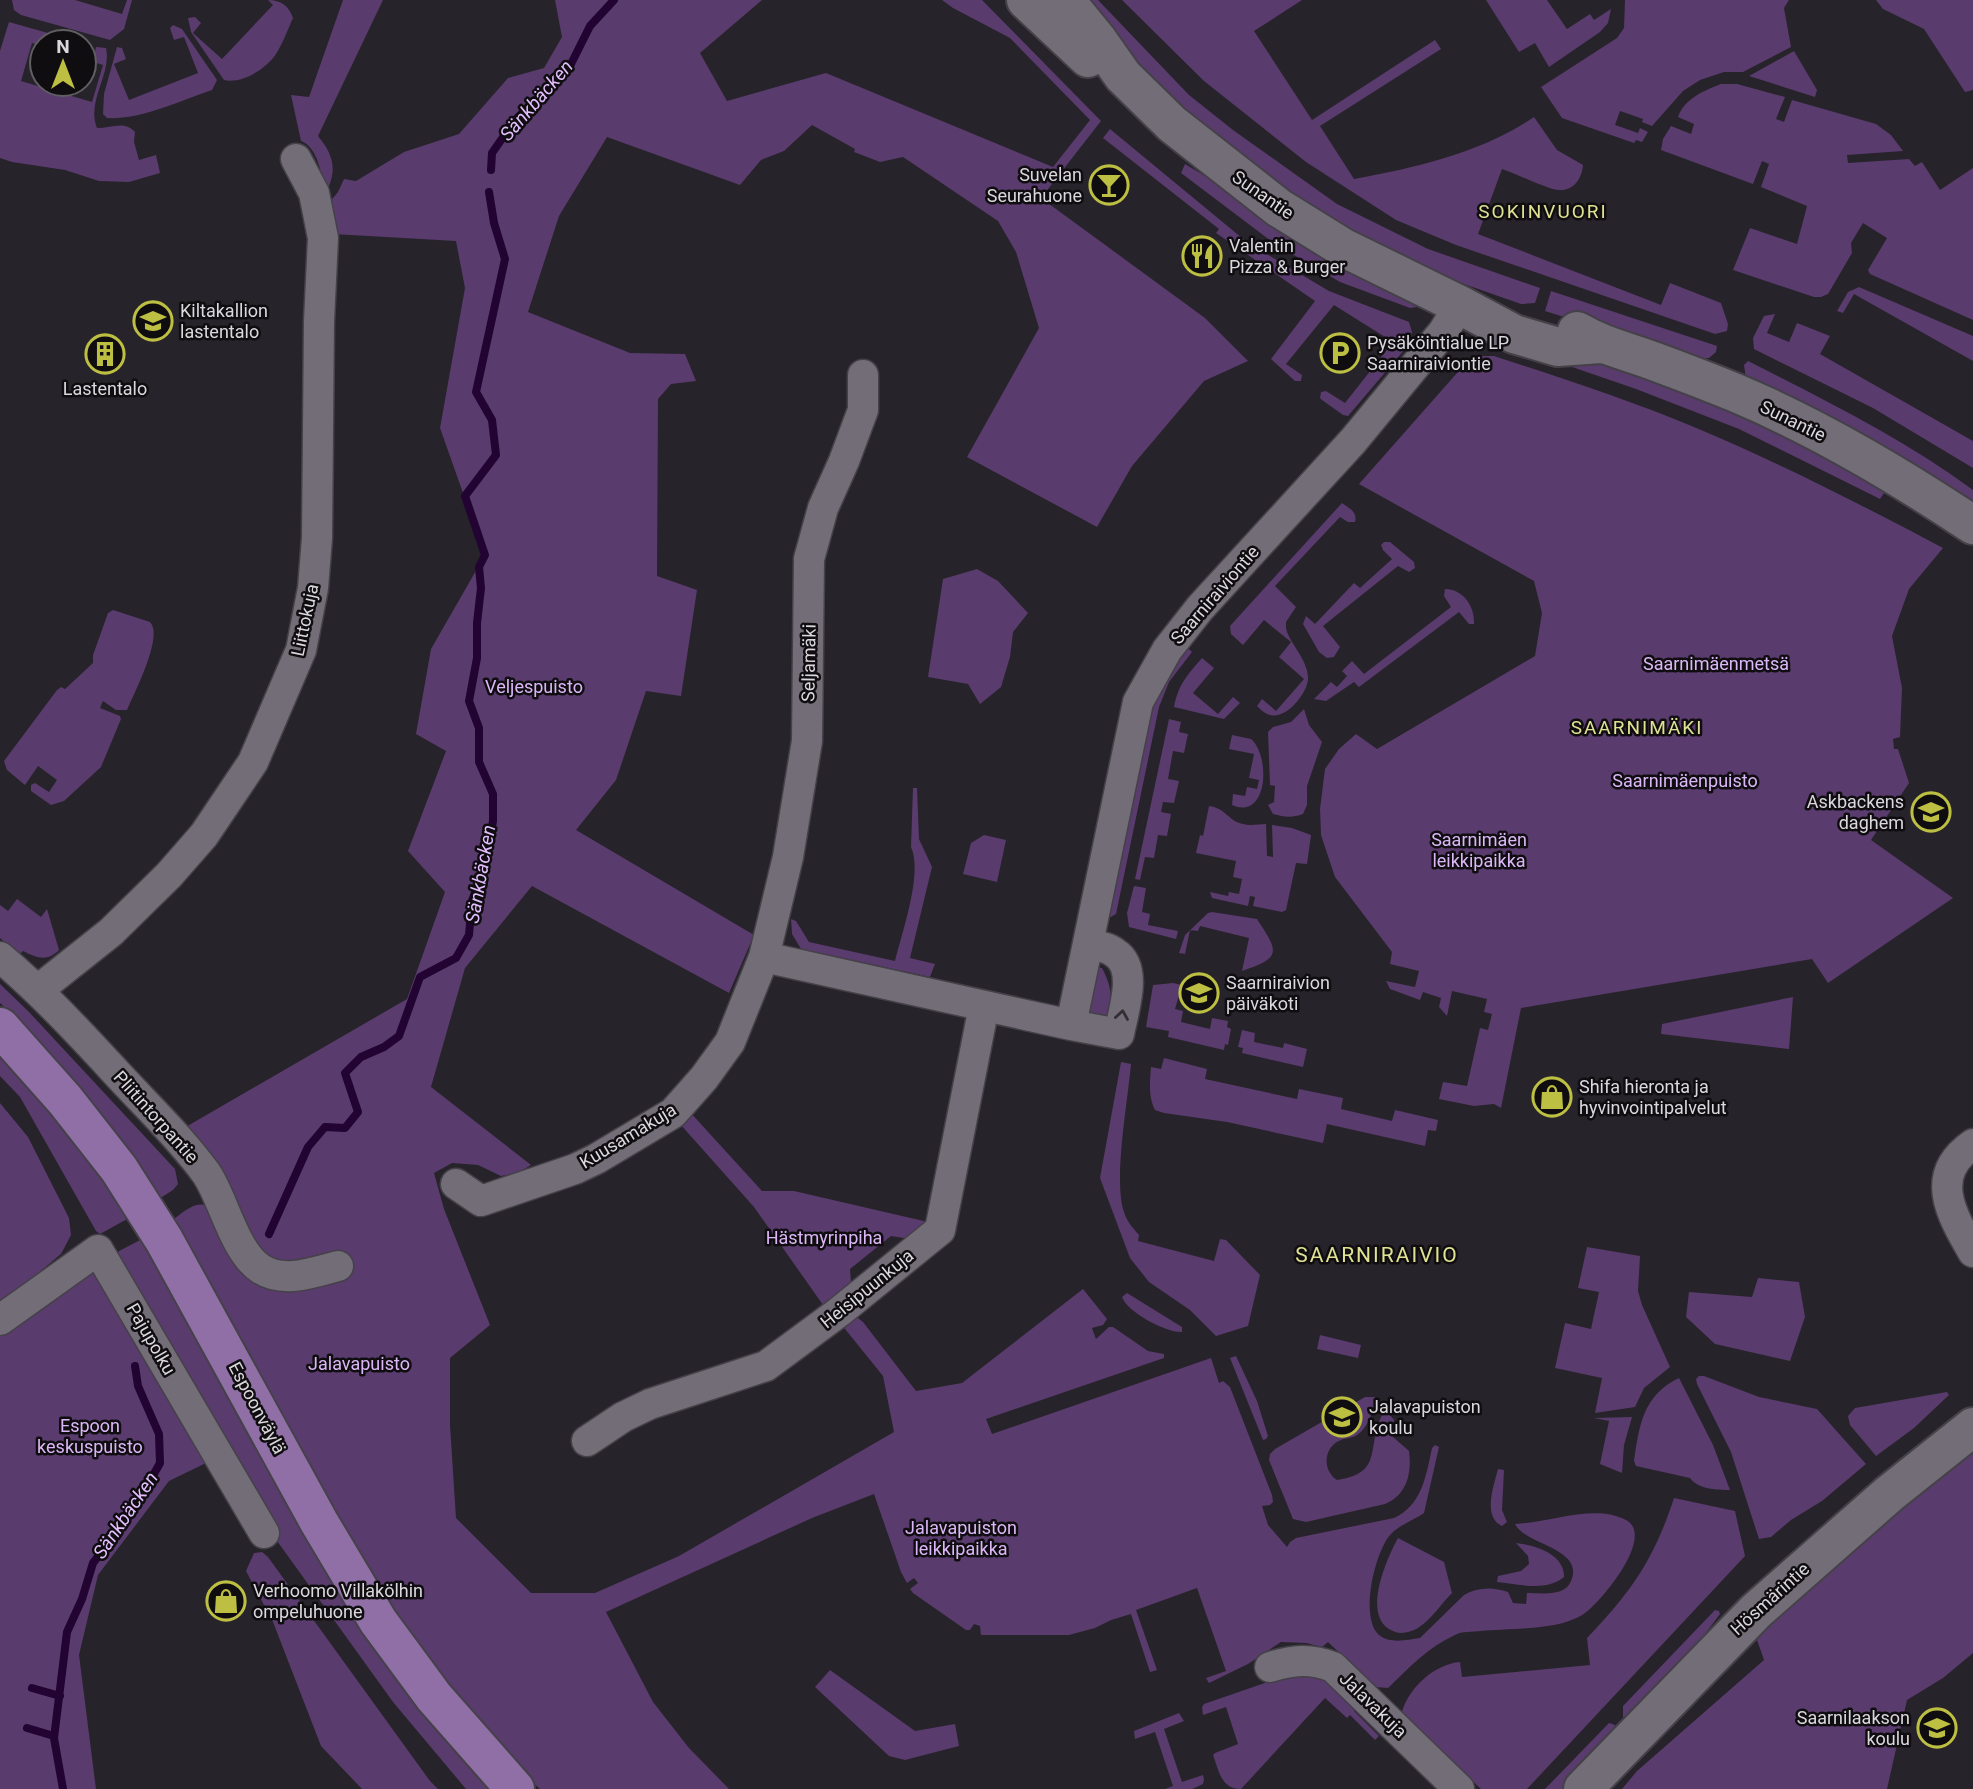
<svg xmlns="http://www.w3.org/2000/svg" width="1973" height="1789" font-family="Roboto,sans-serif">
<rect width="100%" height="100%" fill="#27232a"/>
<path fill="#593b6d" d="M12,0H75L122,14L127,0H132L124,29L110,40L21,15L14,10Z
M268,0C281,0 289,6 293,18C288,29 283,43 276,54C266,69 242,84 224,80L191,32L188,18L195,17L201,23L193,33L222,59L273,5Z
M343,0H383L318,136C333,154 338,170 326,192C321,176 319,148 301,141L291,95L309,97Z
M555,0H762L700,53L727,101L826,73L1053,167L1090,120L1010,38L953,8L942,0H982L1101,121L1041,198L1205,318L1248,361L1204,381L1132,466L1097,527L967,457L1039,328L1016,252L998,221L903,157L880,162L854,152L855,149L812,125L784,151L761,160L740,185L607,137L559,216L528,312L630,353L685,354L696,381L671,384L658,399L657,576L697,590L681,696L646,691L616,780L576,830L754,935L729,993L532,886L465,968L431,1087L531,1165L518,1173L501,1176L478,1165L452,1163L434,1173L444,1209L490,1325L450,1358V1425L456,1518L531,1593H595L679,1556L894,1432L883,1376L841,1324L854,1315L863,1322L916,1391L962,1383L1083,1289L1107,1319L1103,1325L1092,1328L1096,1339L1109,1327H1113L1148,1351L1164,1354V1358L986,1419L992,1434L1211,1358L1219,1383L1223,1381L1230,1387L1272,1495L1273,1502L1270,1505L1262,1506L1268,1525L1287,1547L1290,1542L1296,1538L1394,1518C1422,1505 1426,1476 1432,1448L1435,1445L1439,1447L1424,1513C1414,1520 1400,1525 1392,1533C1375,1549 1359,1618 1379,1635C1390,1644 1407,1640 1420,1638L1464,1595C1478,1587 1493,1587 1508,1592L1513,1603L1526,1604L1527,1593C1541,1593 1565,1597 1571,1581C1585,1548 1525,1545 1515,1524C1548,1523 1595,1503 1626,1520C1656,1536 1601,1602 1585,1613C1580,1617 1572,1620 1566,1622C1547,1629 1503,1629 1481,1631C1472,1632 1462,1631 1455,1635C1428,1647 1409,1668 1388,1688L1375,1687L1328,1642L1322,1647L1306,1643L1281,1642L1248,1664L1209,1683L1206,1678L1226,1671L1197,1588L1136,1610L1157,1670L1150,1672L1131,1614L1111,1620L1095,1628L1069,1635H981L980,1626L974,1624L970,1630H966L913,1593L910,1589L918,1583L914,1578L907,1583L901,1572L874,1494L812,1518L606,1612L653,1702L689,1748L729,1789H540L514,1766L417,1646L336,1519L248,1350L172,1220C183,1213 195,1200 207,1206L255,1280L301,1267L274,1260L251,1241L184,1128L407,999L445,892L408,851L446,751L416,734L431,649L485,555L440,428L465,288L456,241L333,234L329,203L338,192L344,179L356,181L404,152L459,134L508,78L544,68L562,37Z
M1074,0H1098L1189,95L1233,130L1337,204L1428,249L1540,288L1535,303L1521,304L1424,270L1329,219L1221,145Z
M1122,0H1302L1254,31L1312,120L1435,40L1441,49L1320,126L1354,179C1415,168 1483,152 1534,117L1557,150L1583,165C1582,178 1574,191 1559,190C1549,190 1515,173 1502,169L1478,234L1661,305L1670,283L1721,303L1728,324L1727,331L1715,334L1456,245L1396,220L1306,162L1204,81Z
M1486,0H1547L1567,29L1590,14L1594,20L1611,9L1608,23L1600,32L1549,67L1535,43L1519,52Z
M1625,0H1789L1784,8L1791,47L1743,72H1724L1700,80L1683,91L1652,126L1642,122L1643,119L1620,111L1615,125L1638,133L1640,128L1648,132L1642,142L1636,140L1634,143L1562,118L1541,87L1617,38L1624,28Z
M1876,0H1973V90L1965,92L1924,29L1883,9Z
M9,22L48,33L42,46L32,43L21,81L92,102L103,65L93,62L96,47L106,48C112,74 86,101 97,128C111,128 125,120 135,132L134,142L139,160L156,155L160,173L129,182L99,181L65,170L12,162L0,158V51Z
M173,25L182,29L217,80L212,90C179,101 141,120 107,118L103,114L104,94L117,47L122,48L126,59L114,64L129,100L198,73L184,37L174,40L170,28Z
M1794,51L1817,90L1815,97L1749,76Z
M1721,84H1737L1785,97L1776,119L1784,122L1792,100L1876,124L1891,135L1903,151L1847,155L1848,163L1909,159L1915,166L1922,162L1940,190L1973,168V320L1870,274L1868,270L1887,238L1863,223L1851,243L1852,253L1828,294L1821,297H1814L1733,270L1750,228L1797,244L1807,206L1761,187L1769,164L1762,161L1753,184L1661,150L1663,139L1671,126L1691,134L1694,124L1678,117C1684,99 1705,90 1721,84Z
M1110,129L1248,243L1329,291L1409,322L1412,332L1411,342L1348,416L1343,415L1322,400L1320,398L1321,392L1326,391L1345,403L1393,342L1334,305L1286,364L1302,375L1301,381H1295L1271,359L1315,301L1216,233L1219,229L1103,138Z
M1185,164L1419,304L1417,307L1410,308L1340,282L1275,244L1181,173Z
M1859,287L1973,336V361L1854,294L1843,313L1837,311L1848,292Z
M1551,291L1717,346L1716,352L1709,358L1698,359L1545,311Z
M1775,314L1767,333L1789,342L1797,323L1830,336L1820,354L1973,441V468L1873,408L1754,349L1753,338L1764,316Z
M1542,346L1646,369L1720,399L1888,487L1880,499L1739,429L1636,389L1543,357Z
M1472,356H1494C1561,378 1629,400 1694,427C1780,463 1862,505 1943,548L1909,589L1892,636L1902,688L1900,737L1893,739L1894,749H1898L1909,783L1871,840L1953,898L1828,983L1812,959L1521,1008L1501,1108L1494,1104L1474,1106L1439,1099L1443,1082L1467,1086L1480,1028L1488,1030L1492,1014L1484,1012L1487,999L1452,991L1447,1016L1439,1007L1441,998L1423,992L1420,1000L1390,989L1386,981L1415,987L1419,971L1390,964L1392,952L1335,877L1321,835L1320,809L1325,769L1339,749L1356,734L1377,749L1535,656L1542,613L1534,581L1359,484Z
M1748,361C1825,400 1904,439 1973,490V508L1746,379L1744,365Z
M1342,503C1349,508 1358,512 1355,522H1348L1340,517L1275,586L1296,607L1286,622V628C1289,643 1307,658 1308,677C1309,692 1286,720 1270,715C1265,714 1260,709 1257,706L1262,699L1276,711L1304,679L1279,657L1291,642L1264,620L1243,645L1231,634L1230,626Z
M1384,542H1390L1414,562L1415,568L1409,572L1398,566L1323,626L1340,647L1334,657L1327,658L1319,652L1303,624L1306,616L1315,624L1354,583L1360,588L1392,559L1383,550L1381,545Z
M977,569L998,581L1028,613L1013,632L1010,657L1001,687L980,704L968,684L928,677L943,579Z
M1445,589C1463,589 1475,606 1474,624H1469L1459,612L1359,687L1354,682L1326,701L1314,699L1331,682L1337,687L1347,676L1342,671L1352,661L1364,674L1451,607L1444,596Z
M113,610L150,622C164,636 134,693 127,710H116L103,701L100,708L120,716L121,719L101,767L64,801L51,805L31,791V785L35,783L49,792L57,780L38,766L25,785L7,770L4,761L57,690L61,687L65,689L93,663V655L108,613Z
M1185,645L1192,652L1169,682L1159,707L1116,914L1111,917L1106,915L1149,707Z
M1202,658L1214,668L1193,693L1218,714L1233,697L1240,703L1224,719L1174,707C1178,685 1188,674 1202,658Z
M1304,709L1309,725L1322,742L1307,786V805L1303,814C1292,818 1284,817 1273,814L1268,805L1274,802L1275,786L1270,785L1268,732L1273,727L1291,722Z
M1169,719L1181,722L1179,732L1188,734L1184,753L1173,751L1168,779L1179,781L1174,803L1163,802L1161,812L1171,814L1167,836L1158,835L1154,858L1145,857L1140,880L1135,879Z
M1232,735L1251,739C1271,756 1268,821 1232,805L1233,794L1245,796L1247,787L1257,789L1259,780L1249,778L1254,754L1229,749Z
M913,788H917L919,839L932,867L910,958L935,964L930,977L801,949L792,934L791,919L796,921L809,942L895,961C902,932 923,874 911,847Z
M1209,806C1226,808 1228,821 1243,824C1250,826 1259,824 1266,824L1267,856L1273,857L1272,825L1292,828L1311,835L1307,864L1296,863L1286,910L1282,912L1253,906L1255,897L1250,896L1248,906L1212,898L1210,892L1228,896L1229,892L1239,894L1242,879L1233,877L1236,861L1196,853L1200,835L1203,836Z
M984,835L1006,840L997,882L963,874L971,843Z
M1134,886L1146,888L1142,912L1150,914L1148,925L1178,931L1176,939L1129,927L1127,913Z
M17,899L41,917L47,909L59,950C47,962 37,958 23,951L19,955L0,938V905L8,911Z
M1212,912L1257,919C1278,951 1283,958 1242,971L1249,938L1200,926L1198,931L1190,930L1185,954L1179,953L1185,935L1208,913Z
M1096,967L1102,968C1111,985 1115,1002 1106,1020L1088,1021L1087,1001Z
M1173,983L1182,985L1175,1009L1183,1011L1181,1022L1210,1029L1212,1018L1228,1021L1227,1027L1231,1029L1228,1045L1225,1044L1224,1050L1168,1037L1169,1031L1146,1027L1153,985Z
M0,984L29,1012L175,1169L178,1184L173,1190L159,1199L18,1020L0,1003Z
M1793,997L1789,1049L1661,1034L1662,1024Z
M1242,1030L1255,1033L1254,1042L1283,1048L1284,1043L1307,1049L1303,1067L1242,1053L1243,1048L1238,1047Z
M0,1053L104,1178L129,1218L100,1234L96,1231L20,1097L0,1076Z
M1164,1058L1207,1069L1205,1079L1297,1099L1299,1089L1343,1098L1341,1109L1392,1121L1395,1110L1438,1120L1436,1131L1428,1130L1425,1146L1327,1124L1323,1143L1227,1122L1164,1113L1155,1110C1148,1096 1150,1081 1151,1067L1161,1069Z
M1121,1062L1131,1064C1128,1100 1113,1181 1124,1212C1127,1222 1133,1228 1139,1235L1138,1241L1214,1261L1220,1239L1226,1240L1260,1275L1248,1326L1216,1336L1190,1310L1149,1282L1130,1258L1100,1178Z
M0,1103L28,1137L69,1218L71,1235L61,1254L0,1305Z
M689,1111L762,1191H794L928,1222L910,1239L891,1236L850,1269L851,1283L823,1305L754,1207L680,1124Z
M142,1239L383,1657L455,1752L489,1789H466L393,1702L267,1527L115,1258L119,1251Z
M1587,1247L1640,1256L1638,1291L1642,1305L1670,1367L1644,1388L1635,1407L1595,1413L1602,1378L1555,1368L1565,1323L1591,1329L1599,1292L1578,1288Z
M76,1273H93L108,1284L208,1462L169,1481L98,1575L79,1655L96,1789H0V1328Z
M1758,1278L1799,1282L1805,1317L1790,1361L1715,1344L1686,1317L1689,1292L1752,1297Z
M1127,1293L1182,1327V1332C1166,1333 1127,1312 1122,1297Z
M1320,1335L1361,1345L1358,1358L1317,1349Z
M1236,1356L1257,1401L1268,1436L1266,1439L1263,1440L1230,1358Z
M1699,1376H1704L1759,1397L1817,1409L1866,1464L1822,1501L1791,1520L1771,1537L1759,1539L1731,1452L1697,1384L1696,1379Z
M1679,1378L1713,1445L1730,1490C1716,1490 1698,1489 1690,1478L1636,1466L1634,1461C1639,1426 1643,1395 1679,1378Z
M1947,1392L1949,1395L1914,1428L1876,1456L1850,1425L1848,1416L1855,1408Z
M1365,1397H1375L1377,1401C1372,1412 1368,1428 1357,1435C1353,1438 1346,1438 1341,1440C1323,1447 1322,1470 1337,1480C1384,1473 1366,1448 1382,1415H1390L1394,1420L1393,1437L1409,1451C1412,1473 1407,1495 1385,1504L1306,1522L1293,1519L1269,1460L1270,1454L1275,1449Z
M1632,1417L1624,1445L1622,1473L1600,1464L1609,1421L1594,1418Z
M1973,1443V1653L1943,1678L1907,1700L1887,1789H1622L1637,1771L1764,1660L1757,1640L1763,1630Z
M1498,1469L1504,1470L1502,1510L1507,1522L1502,1526C1482,1517 1494,1485 1498,1469Z
M1674,1498L1735,1511L1745,1556L1527,1789H1481L1403,1715L1402,1712C1409,1687 1435,1664 1460,1662L1462,1677L1590,1665L1587,1638C1632,1591 1654,1559 1674,1498Z
M1398,1538L1444,1562L1452,1593C1442,1603 1431,1620 1418,1628C1411,1632 1400,1635 1393,1631C1360,1618 1387,1558 1398,1538Z
M1516,1543C1535,1545 1565,1554 1564,1577C1547,1592 1517,1584 1497,1582L1498,1576L1521,1571L1529,1564L1528,1556Z
M262,1552L268,1557L430,1781L438,1789H362L321,1746L273,1622L246,1571L254,1553Z
M1715,1610L1719,1611L1720,1614L1693,1650L1627,1718L1623,1717V1706Z
M830,1670L915,1731L955,1724L959,1746L905,1760L889,1756L815,1687Z
M1297,1672L1328,1680L1354,1705V1711L1379,1736L1375,1740L1350,1715L1347,1718L1325,1698L1241,1789C1221,1789 1219,1771 1213,1755L1215,1753L1238,1744L1226,1707L1203,1715L1202,1707L1204,1704Z
M1179,1713L1184,1721L1164,1729L1182,1782L1203,1775L1204,1779L1203,1784L1192,1789H1165L1173,1786L1155,1732L1135,1739L1134,1731Z
M1609,1723L1615,1725L1613,1733L1562,1789H1545Z"/>
<g fill="none" stroke-linecap="round" stroke-linejoin="round">
<path stroke="#220332" stroke-width="8" d="M491,170L492,153L515,120L570,66L590,26L614,0
M269,1234L308,1147L325,1127L345,1128L358,1112L345,1073L361,1057L384,1047L399,1036L420,977L456,958L469,935L472,901L486,863L493,821V794L479,762V728L469,701L477,658V623L481,588L479,567L485,555L465,496L496,455L492,420L476,392L505,259L494,223L489,192
M32,1688L60,1696
M27,1728L54,1736
M63,1789L54,1738L67,1632L82,1599L93,1563L134,1510L160,1463L159,1434L138,1386L135,1366"/>
<g stroke="#454148" stroke-width="33">
<path id="minor" d="M0,957C45,995 84,1038 124,1081C152,1111 181,1139 206,1173C223,1197 234,1252 261,1269C284,1284 314,1272 338,1266
M764,957L1071,1025L1138,702L1167,650L1200,608L1353,441L1443,332L1460,305
M38,990L111,932L169,875L204,835L253,762L301,650L313,588L317,538L319,321L323,238L314,193L296,159
M1071,1025L1119,1034C1123,1012 1139,968 1115,953C1108,947 1097,946 1088,944
M1973,1144C1928,1175 1951,1214 1973,1252
M456,1184L481,1201L575,1169L596,1159L673,1113L704,1078L730,1042L764,957L788,857L807,741L809,559L823,508L844,461L863,410V375
M0,1320L98,1250L264,1533
M587,1441L623,1417L650,1404L766,1366L839,1312L940,1230L984,1006
M1270,1667C1293,1660 1310,1658 1333,1667L1459,1789"/>
</g>
<g stroke="#454148" stroke-width="42">
<path id="tertiary" d="M1026,0L1088,58
M1065,0L1097,39L1123,76L1172,124L1279,208L1342,247L1460,305L1514,334L1558,347L1600,344
M1577,331C1605,347 1627,351 1656,362C1683,372 1709,382 1736,393C1819,428 1898,475 1973,525
M1583,1789L1756,1611L1889,1494L1973,1427"/>
</g>
<g stroke="#454148" stroke-width="42">
<path id="primary" d="M0,1027L65,1100L119,1169L164,1240L319,1522L378,1621L434,1697L515,1789"/>
</g>
<use href="#minor" stroke="#726d76" stroke-width="30"/>
<use href="#tertiary" stroke="#726d76" stroke-width="38"/>
<use href="#primary" stroke="#906fa7" stroke-width="38"/>
</g>
<defs><path id="oneway-chevron" d="M-2-3.5L2.5 0L-2 3.5" fill="none" stroke-width="1.6" stroke-linecap="round" stroke-linejoin="round" transform="scale(1.75)"/></defs>
<use stroke="#322f34" href="#oneway-chevron" transform="translate(1122 1015) rotate(-81)"/>
<defs>
<g id="bar-ring" transform="scale(2.0125)"><circle r="9.5" fill="#0f0d10" stroke="#bdbf43" stroke-width="1.5"/><path d="M-6-5H6L.8 .8V4.5H3.5V6h-7V4.5H-.8V.8Z" fill="#bdbf43"/></g>
<g id="restaurant-ring" transform="scale(2.0125)"><circle r="9.5" fill="#0f0d10" stroke="#bdbf43" stroke-width="1.5"/><path d="M-5-6h1v4h1v-4h1v4h1v-4h1v5L-1.5 .5V6h-2V.5L-5-1ZM5-6V6H3V1.5H1.5Q1.5-4 5-6Z" fill="#bdbf43"/></g>
<g id="school-ring" transform="scale(2.0125)"><circle r="9.5" fill="#0f0d10" stroke="#bdbf43" stroke-width="1.5"/><path d="M0-5L7-2L0 1L-7-2ZM-4 1L0 2.5L4 1V4Q0 6-4 4Z" fill="#bdbf43"/></g>
<g id="parking-ring" transform="scale(2.0125)"><circle r="9.5" fill="#0f0d10" stroke="#bdbf43" stroke-width="1.5"/><path d="M-3.5-5.5H1a3.5 3.5 0 0 1 0 7H-1V5.5H-3.5ZM-1-3.4V-.6H.8a1.4 1.4 0 0 0 0-2.8Z" fill="#bdbf43"/></g>
<g id="building-ring" transform="scale(2.0125)"><circle r="9.5" fill="#0f0d10" stroke="#bdbf43" stroke-width="1.5"/><path d="M-4-6H4V6H1V3H-1V6H-4ZM-2.5-4.3h1.7v1.8h-1.7ZM.8-4.3h1.7v1.8H.8ZM-2.5-1h1.7V.8h-1.7ZM.8-1h1.7V.8H.8Z" fill="#bdbf43"/></g>
<g id="shop-ring" transform="scale(2.0125)"><circle r="9.5" fill="#0f0d10" stroke="#bdbf43" stroke-width="1.5"/><path d="M-5-2.5h2.3a2.7 3.5 0 0 1 5.4 0H5L5.5 6h-11ZM-1.5-2.5h3a1.5 2.3 0 0 0-3 0Z" fill="#bdbf43"/></g>
</defs>
<g fill-rule="evenodd">
<use href="#bar-ring" x="1109" y="185"/>
<use href="#restaurant-ring" x="1202" y="256"/>
<use href="#school-ring" x="153" y="321"/>
<use href="#parking-ring" x="1340" y="353"/>
<use href="#building-ring" x="105" y="354"/>
<use href="#school-ring" x="1931" y="812"/>
<use href="#school-ring" x="1199" y="993"/>
<use href="#shop-ring" x="1552" y="1097"/>
<use href="#school-ring" x="1342" y="1417"/>
<use href="#shop-ring" x="226" y="1601"/>
<use href="#school-ring" x="1937" y="1728"/>
</g>
<g text-anchor="middle" stroke-width="5" stroke-linejoin="round" paint-order="stroke">
<g font-size="18" fill="#dad8dd" stroke="#0f0d10" text-anchor="start">
<text x="1082" y="181" text-anchor="end">Suvelan<tspan x="1082" dy="21">Seurahuone</tspan></text>
<text x="1229" y="252">Valentin<tspan x="1229" dy="21">Pizza &amp; Burger</tspan></text>
<text x="180" y="317">Kiltakallion<tspan x="180" dy="21">lastentalo</tspan></text>
<text x="1367" y="349">Pysäköintialue LP<tspan x="1367" dy="21">Saarniraiviontie</tspan></text>
<text x="105" y="395" text-anchor="middle">Lastentalo</text>
<text x="1904" y="808" text-anchor="end">Askbackens<tspan x="1904" dy="21">daghem</tspan></text>
<text x="1226" y="989">Saarniraivion<tspan x="1226" dy="21">päiväkoti</tspan></text>
<text x="1579" y="1093">Shifa hieronta ja<tspan x="1579" dy="21">hyvinvointipalvelut</tspan></text>
<text x="1369" y="1413">Jalavapuiston<tspan x="1369" dy="21">koulu</tspan></text>
<text x="253" y="1597">Verhoomo Villakölhin<tspan x="253" dy="21">ompeluhuone</tspan></text>
<text x="1910" y="1724" text-anchor="end">Saarnilaakson<tspan x="1910" dy="21">koulu</tspan></text>
</g>
<g font-size="18" fill="#dad8dd" stroke="#0f0d10">
<text transform="translate(1263 195) rotate(35)" y="6">Sunantie</text>
<text transform="translate(1793 421) rotate(26)" y="6">Sunantie</text>
<text transform="translate(1215 595) rotate(-49)" y="6">Saarniraiviontie</text>
<text transform="translate(305 620) rotate(-78)" y="6">Liittokuja</text>
<text transform="translate(809 663) rotate(-89)" y="6">Seljamäki</text>
<text transform="translate(156 1117) rotate(48)" y="6">Pliitintorpantie</text>
<text transform="translate(628 1136) rotate(-31)" y="6">Kuusamakuja</text>
<text transform="translate(867 1289) rotate(-39)" y="6">Heisipuunkuja</text>
<text transform="translate(151 1339) rotate(60)" y="6">Pajupolku</text>
<text transform="translate(257 1408) rotate(62)" y="6">Espoonväylä</text>
<text transform="translate(1770 1599) rotate(-42)" y="6">Hösmärintie</text>
<text transform="translate(1373 1705) rotate(44)" y="6">Jalavakuja</text>
</g>
<g font-size="18" fill="#dcb7f7" stroke="#0f0d10">
<text x="1716" y="670">Saarnimäenmetsä</text>
<text x="534" y="693">Veljespuisto</text>
<text x="1685" y="787">Saarnimäenpuisto</text>
<text x="1479" y="846">Saarnimäen<tspan x="1479" dy="21">leikkipaikka</tspan></text>
<text x="824" y="1244">Hästmyrinpiha</text>
<text x="359" y="1370">Jalavapuisto</text>
<text x="90" y="1432">Espoon<tspan x="90" dy="21">keskuspuisto</tspan></text>
<text x="961" y="1534">Jalavapuiston<tspan x="961" dy="21">leikkipaikka</tspan></text>
</g>
<g font-size="19" font-style="italic" fill="#e3befe" stroke="#0f0d10">
<text transform="translate(536 100) rotate(-49)" y="7">Sänkbäcken</text>
<text transform="translate(480 874) rotate(-80)" y="7">Sänkbäcken</text>
<text transform="translate(125 1515) rotate(-56)" y="7">Sänkbäcken</text>
</g>
<g font-size="19" letter-spacing="2" fill="#dfe293" stroke="#0f0d10">
<text x="1543" y="218">SOKINVUORI</text>
<text x="1637" y="734">SAARNIMÄKI</text>
</g>
<g font-size="21" letter-spacing="2" fill="#dfe293" stroke="#0f0d10">
<text x="1377" y="1262">SAARNIRAIVIO</text>
</g>
</g>
<g transform="translate(63 63)"><circle r="33" fill="#0f0d10" stroke="#605e62" stroke-width="2"/>
<path d="M0-5L12 26L0 18L-12 26Z" fill="#bdbf43"/>
<text y="-10" font-size="19" font-weight="bold" text-anchor="middle" fill="#dad8dd">N</text>
</g>
</svg>
